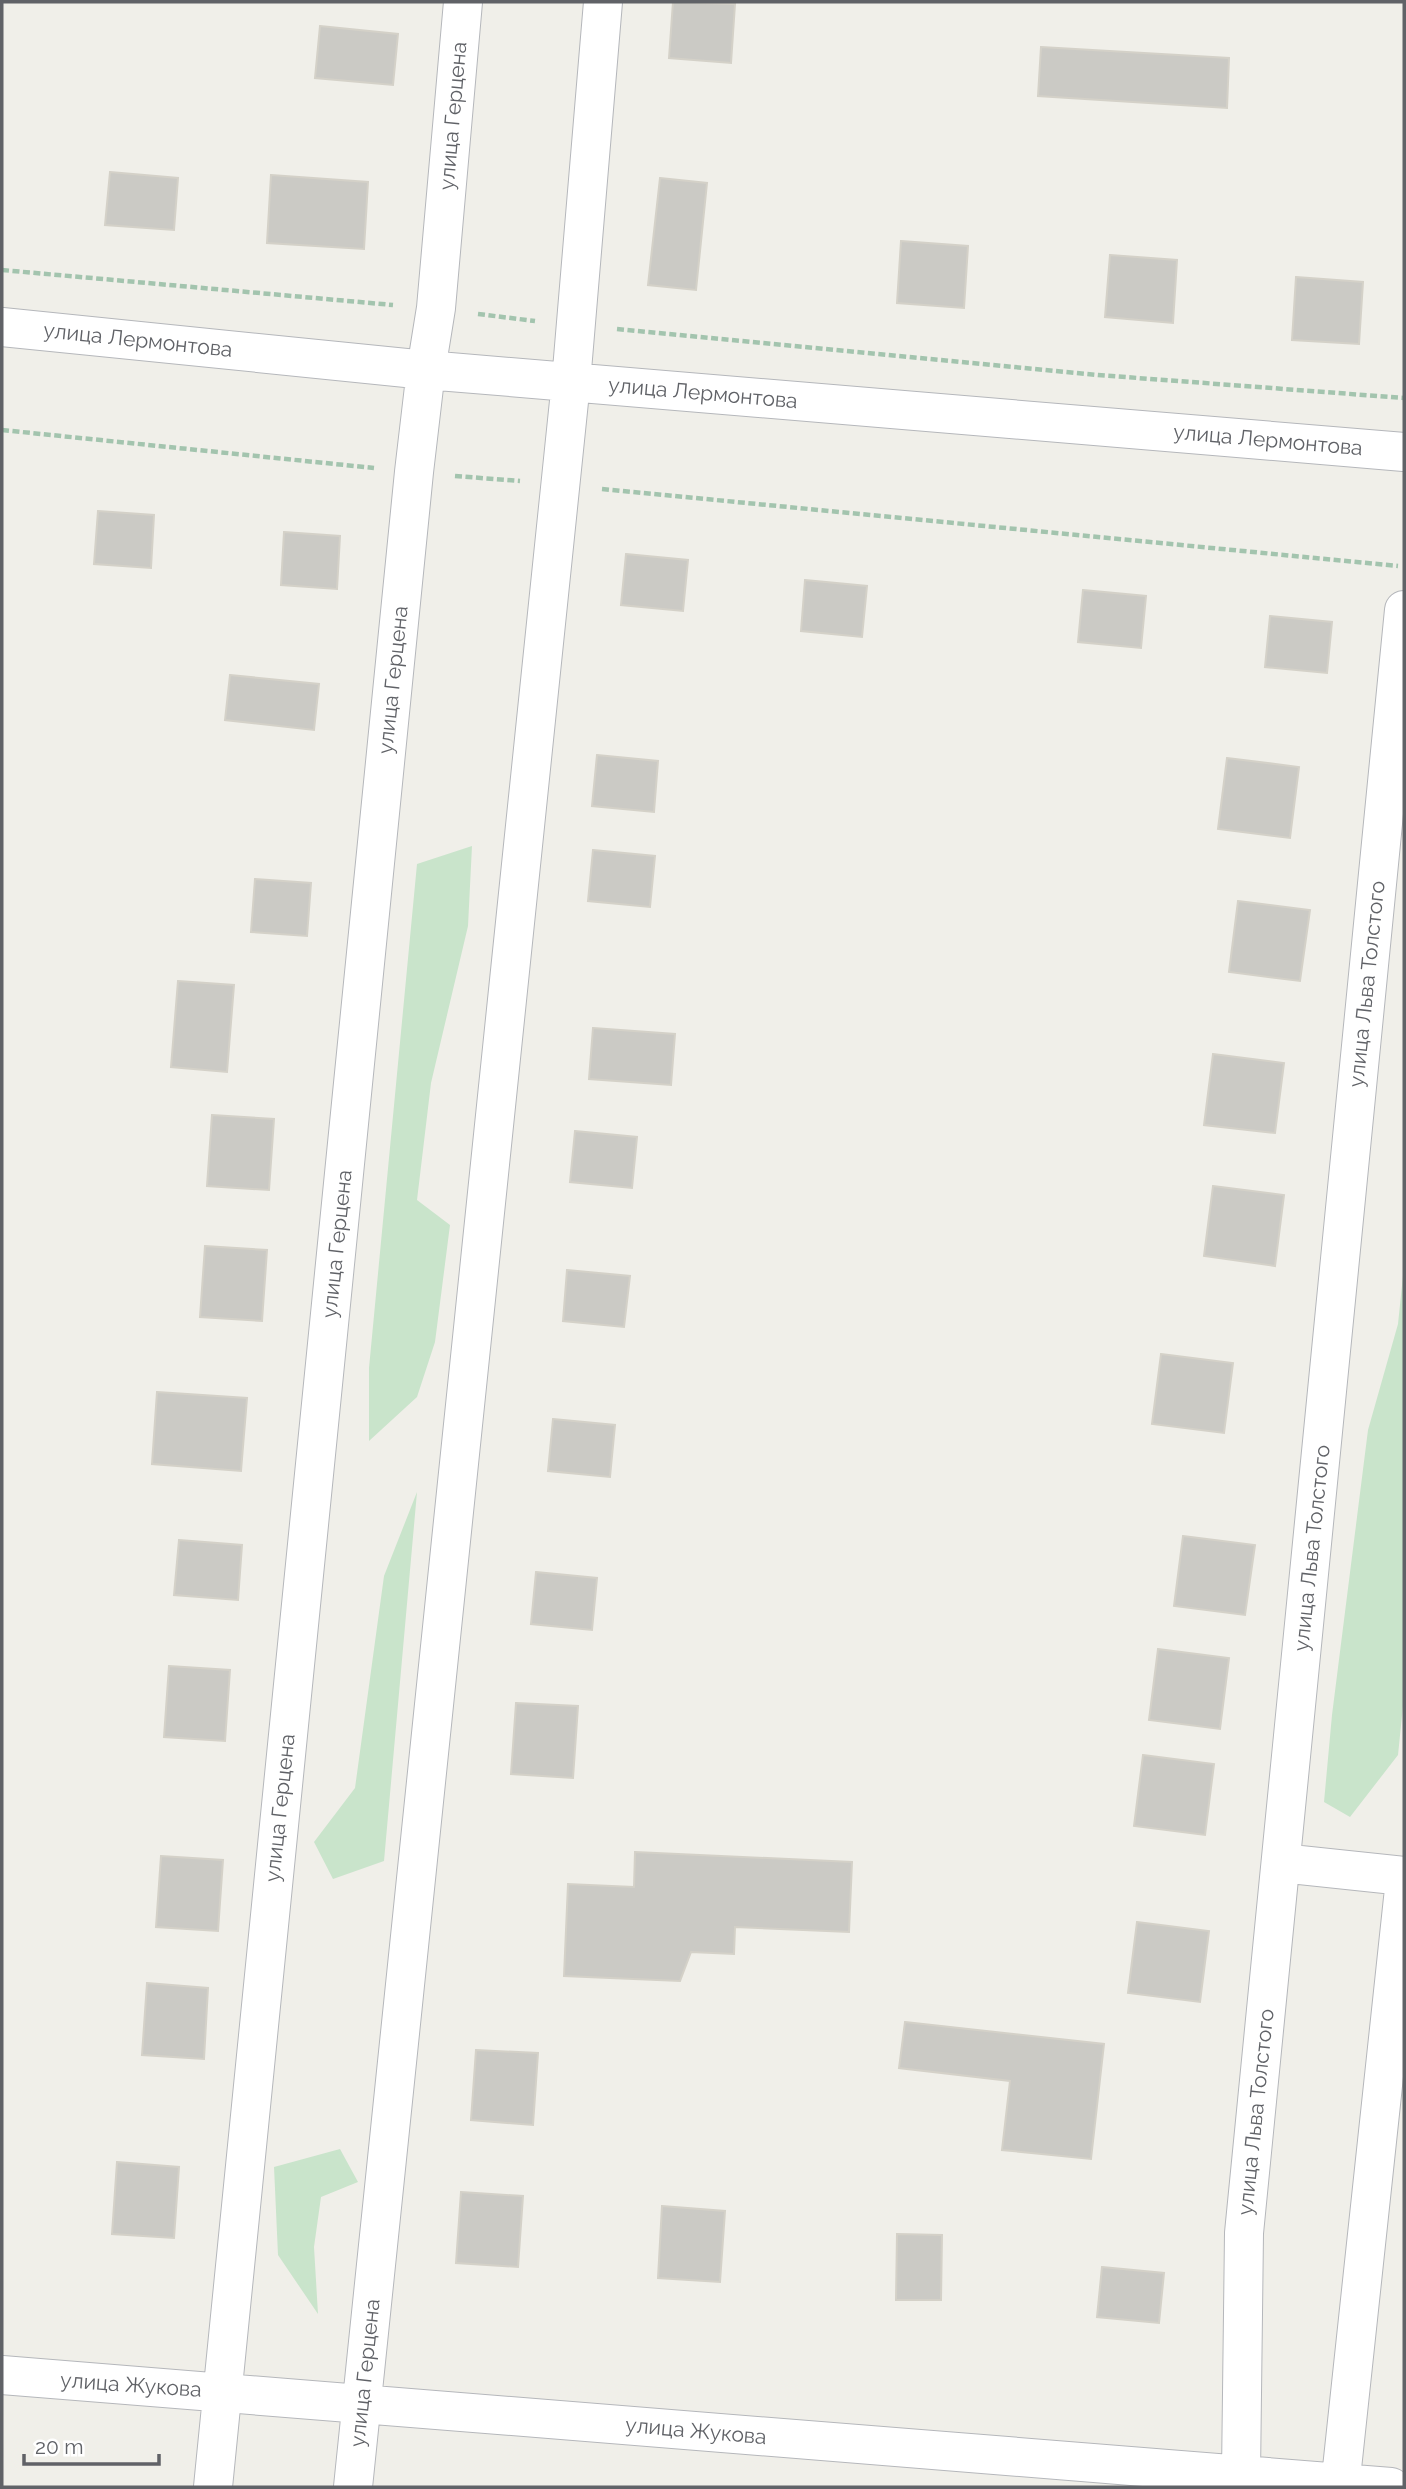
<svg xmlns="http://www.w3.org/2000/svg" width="1406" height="2489" font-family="Raleway,sans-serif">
<rect width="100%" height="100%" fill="#f0efe9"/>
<path fill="#c9e4cb" d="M472,846L468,926L431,1083L417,1200L450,1225L435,1342L417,1397L369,1441V1368L417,864Z
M1404,1266V1696L1398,1755L1350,1817L1324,1802L1332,1715L1368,1430L1398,1324Z
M417,1492L384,1861L333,1879L314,1842L355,1788L384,1576Z
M340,2149L358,2182L321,2197L314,2247L318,2314L278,2255L274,2167Z"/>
<path fill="#cbcac5" stroke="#d4d1c8" stroke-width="2" d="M673,2L735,4L731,63L669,58Z
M320,26L398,34L393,85L315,78Z
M1041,47L1229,58L1227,108L1038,96Z
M110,172L178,178L174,230L105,225Z
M271,175L368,182L364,249L267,243Z
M660,178L707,183L696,290L648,285Z
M901,241L968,246L964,308L897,303Z
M1110,255L1177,260L1173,323L1105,317Z
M1296,277L1363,282L1359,344L1292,340Z
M98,511L154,515L151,568L94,564Z
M284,532L340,536L337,589L281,585Z
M626,554L688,560L683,611L621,605Z
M805,580L867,586L862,637L801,631Z
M1083,590L1146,596L1141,648L1078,642Z
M1270,616L1332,622L1327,673L1265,667Z
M230,675L319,684L314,730L225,720Z
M597,755L658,761L654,812L592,806Z
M1227,758L1299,767L1290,838L1218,829Z
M593,850L655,856L650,907L588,901Z
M255,879L311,883L307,936L251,932Z
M1238,901L1310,910L1300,981L1229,972Z
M178,981L234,985L227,1072L171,1067Z
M593,1028L675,1034L671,1085L589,1079Z
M1213,1054L1284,1063L1275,1133L1204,1125Z
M212,1115L274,1119L269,1190L207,1186Z
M575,1131L637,1137L632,1188L570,1182Z
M1213,1186L1284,1195L1275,1266L1204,1256Z
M205,1246L267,1250L262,1321L200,1317Z
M567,1270L630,1276L624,1327L563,1321Z
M1161,1354L1233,1363L1224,1433L1152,1424Z
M157,1392L247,1398L241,1471L152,1464Z
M553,1419L615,1425L610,1477L548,1471Z
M1183,1536L1255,1545L1245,1615L1174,1606Z
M179,1540L242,1545L238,1600L174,1595Z
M536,1572L597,1578L592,1630L531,1624Z
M1158,1649L1229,1658L1220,1729L1149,1720Z
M169,1666L230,1670L225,1741L164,1737Z
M516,1703L578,1706L573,1778L511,1774Z
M1143,1755L1214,1764L1205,1835L1134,1826Z
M635,1852L852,1862L849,1932L735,1927L734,1954L691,1952L680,1981L564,1976L568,1884L634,1887Z
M161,1856L223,1860L218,1931L156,1927Z
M1137,1922L1209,1931L1200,2002L1128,1993Z
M147,1983L208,1988L204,2059L142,2055Z
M905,2022L1104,2044L1091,2159L1002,2150L1010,2081L899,2068Z
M476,2050L538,2053L533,2125L471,2120Z
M117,2162L179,2167L174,2238L112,2234Z
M461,2192L523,2196L518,2267L456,2263Z
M662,2206L725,2211L720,2282L658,2278Z
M897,2234L942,2235L941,2300H896Z
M1102,2267L1164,2273L1159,2323L1097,2317Z"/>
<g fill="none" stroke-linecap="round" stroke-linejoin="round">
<g stroke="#b5b7bb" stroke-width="40">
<path id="minor" d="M2,327L426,370L1404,452
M1281,1863L1404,1876
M2,2375L1391,2487
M213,2487L414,472L426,370L436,308L463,2
M353,2487L571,382L603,2
M1237,2487L1241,2474L1244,2233L1404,610
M1340,2487L1404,1889"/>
</g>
<path stroke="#a3c4ae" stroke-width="4.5" stroke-dasharray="7 3.5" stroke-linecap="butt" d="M2,270L393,305
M478,314L535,321
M617,329L1098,375L1404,398
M2,430L374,468
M455,476L520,481
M602,489L1398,566"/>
<use href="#minor" stroke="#fff" stroke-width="38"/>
</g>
<g text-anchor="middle" stroke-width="7" stroke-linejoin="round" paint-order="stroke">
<g font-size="21" fill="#606267" stroke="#fff">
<text transform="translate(453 116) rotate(-85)" y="7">улица Герцена</text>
<text transform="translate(138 340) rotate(6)" y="7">улица Лермонтова</text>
<text transform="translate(703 393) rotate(5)" y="7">улица Лермонтова</text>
<text transform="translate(1268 440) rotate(5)" y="7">улица Лермонтова</text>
<text transform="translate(393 680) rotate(-84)" y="7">улица Герцена</text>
<text transform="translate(1367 984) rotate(-84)" y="7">улица Льва Толстого</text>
<text transform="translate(337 1244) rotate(-84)" y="7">улица Герцена</text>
<text transform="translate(1312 1548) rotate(-84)" y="7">улица Льва Толстого</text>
<text transform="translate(280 1808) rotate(-84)" y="7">улица Герцена</text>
<text transform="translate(1256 2112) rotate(-84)" y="7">улица Льва Толстого</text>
<text transform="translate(365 2373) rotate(-84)" y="7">улица Герцена</text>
<text transform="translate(131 2385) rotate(4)" y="7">улица Жукова</text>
<text transform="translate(696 2431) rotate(5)" y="7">улица Жукова</text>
</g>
</g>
<rect width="1406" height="2489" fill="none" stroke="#606267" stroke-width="7"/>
<path d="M24 2454v10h135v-10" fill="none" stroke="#606267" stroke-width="3.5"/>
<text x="35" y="2454" font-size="21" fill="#606267" stroke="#ffffff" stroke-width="5" paint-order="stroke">20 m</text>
</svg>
